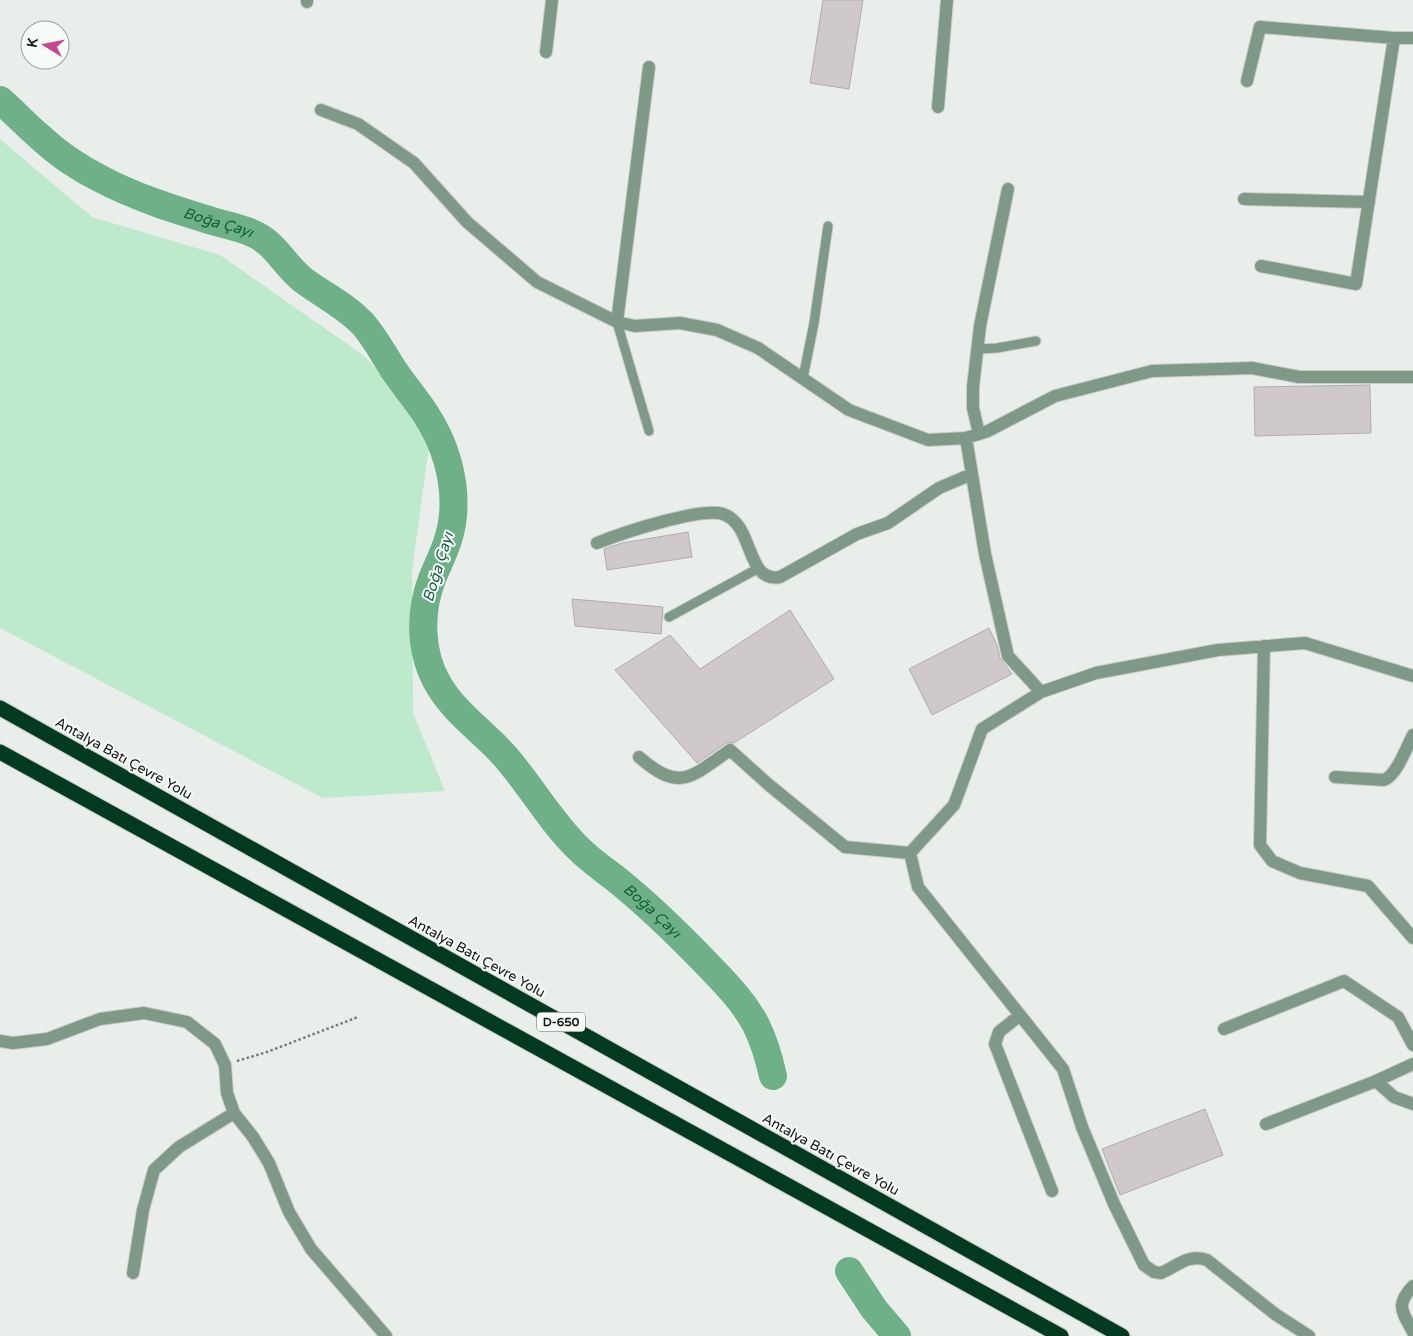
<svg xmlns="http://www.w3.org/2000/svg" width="1413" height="1336" font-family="'Varela Round',sans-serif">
<rect width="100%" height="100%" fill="#eaeeeb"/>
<path fill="#bde9cc" d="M0,139L92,217L220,255L363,355L432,424L412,571L413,713L445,791L323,798L0,628Z"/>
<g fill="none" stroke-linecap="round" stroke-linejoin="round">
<g stroke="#6eb188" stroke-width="28">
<path id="s1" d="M0,100C14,112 26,125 40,137C58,154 79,168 101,179C135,197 173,209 209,220C224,225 240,227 254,234C275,243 285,266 303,280C323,295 345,305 363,324C375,338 383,353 393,369C403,384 415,398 425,413C445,443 456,479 453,515C451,540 441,557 432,579C419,613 420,653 438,684C454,712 481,730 503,754C530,784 549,820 579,849C590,860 603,869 616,879C647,904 677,933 705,962C724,982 743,1000 756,1025C764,1041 769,1058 773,1076"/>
<path d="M849,1271L874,1309L897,1336"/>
</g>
</g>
<path fill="#cfc9cc" stroke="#b0abad" d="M823,0H863L849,89L810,83Z
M1370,385L1371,433L1255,436L1254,387Z
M688,532L692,557L607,570L604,549L622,543Z
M572,599L663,607L661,634L575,626Z
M790,610L834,679L734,743L729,742L726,743L697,763L615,670L670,635L700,669Z
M989,628L997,645L1000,658L1012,674L932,715L909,669Z
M1205,1109L1223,1155L1120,1195L1102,1149Z"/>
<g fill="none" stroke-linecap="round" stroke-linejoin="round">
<g stroke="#c8cbc9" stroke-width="11">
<path id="lane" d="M617,322L649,431
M978,349L997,348L1036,341
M803,378L814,323L828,226
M669,617L757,569"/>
</g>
<g stroke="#c8cbc9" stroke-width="14">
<path id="street" d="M307,2V0
M546,52L552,0
M1247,81L1260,27L1394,38H1413
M938,107L947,0
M321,110L358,124L414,163L467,222L537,282L617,322L635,326L680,323L717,330L758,348L849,410L928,440L966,438L988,431L1055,396L1152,371L1252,368L1299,377H1413
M1244,199L1369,202
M1261,266L1356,284L1394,38
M617,322L649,67
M979,434L973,408V387L980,326L1008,189
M966,438L985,554L1008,656L1041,692
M597,543C622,533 700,507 723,514C755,525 745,583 780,577L857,534L888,523L939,488L972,474
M1264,646L1260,845L1272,861L1300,873L1368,886L1413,938
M639,757C680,793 691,777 730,750L769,785L845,847L910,853
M1335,777L1384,780C1397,775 1406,748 1413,735
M1020,1015L999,1032L995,1044L1052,1191
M1224,1029L1344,981L1398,1017L1413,1045
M0,1041L13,1043L47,1039L100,1019L144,1013L187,1022L215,1044L225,1065L227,1093L234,1113L253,1137L269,1163L289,1212L311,1249L386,1336
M1413,1064L1376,1081L1394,1097L1413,1104
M1266,1124L1376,1081
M133,1273L143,1210L154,1170L179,1147L234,1113
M1413,1286C1395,1305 1402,1311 1413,1332
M1309,1336L1275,1314L1207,1260C1188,1254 1179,1265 1161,1273L1154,1272L1144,1265L1114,1204L1082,1127L1063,1069L918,887L910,853L954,805L982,729L1041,692L1096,673L1218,650L1305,643L1413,676"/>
</g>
<g stroke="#c8cbc9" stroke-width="17">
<path id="highway" d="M0,708L1122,1336
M0,752L1061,1336"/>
</g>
<path stroke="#787b79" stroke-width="2.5" stroke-dasharray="2.5 2.5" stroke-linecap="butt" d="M237,1061L267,1052L358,1017"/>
<use href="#lane" stroke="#7e9987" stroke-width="9"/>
<use href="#street" stroke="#7e9987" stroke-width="12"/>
<use href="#highway" stroke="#013a1f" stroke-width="15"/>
</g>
<g text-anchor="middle" stroke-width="4" stroke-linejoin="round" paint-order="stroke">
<rect fill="#f7fcf8" stroke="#575a58" stroke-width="1" x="537" y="1012.5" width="48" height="19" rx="4"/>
<g font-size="12" font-weight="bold" fill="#131514">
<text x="561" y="1026">D-650</text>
</g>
<g font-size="14" fill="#131514" stroke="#f7fcf8">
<text transform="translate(124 758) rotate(29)" y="5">Antalya Batı Çevre Yolu</text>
<text transform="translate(477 956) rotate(29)" y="5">Antalya Batı Çevre Yolu</text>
<text transform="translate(831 1154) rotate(29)" y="5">Antalya Batı Çevre Yolu</text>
</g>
<g font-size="15" font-style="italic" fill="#105f39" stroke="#f7fcf8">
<text dy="5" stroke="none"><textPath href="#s1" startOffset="254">Boğa Çayı</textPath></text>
<text transform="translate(438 567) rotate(-73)" y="5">Boğa Çayı</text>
<text dy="5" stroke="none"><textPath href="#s1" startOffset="1140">Boğa Çayı</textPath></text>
</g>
</g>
<g transform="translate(45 45) rotate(280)"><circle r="24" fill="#f7fcf8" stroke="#9ca09d"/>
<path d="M0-4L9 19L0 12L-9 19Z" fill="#c8458d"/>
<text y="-8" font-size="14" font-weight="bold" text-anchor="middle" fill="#131514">K</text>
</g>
</svg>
